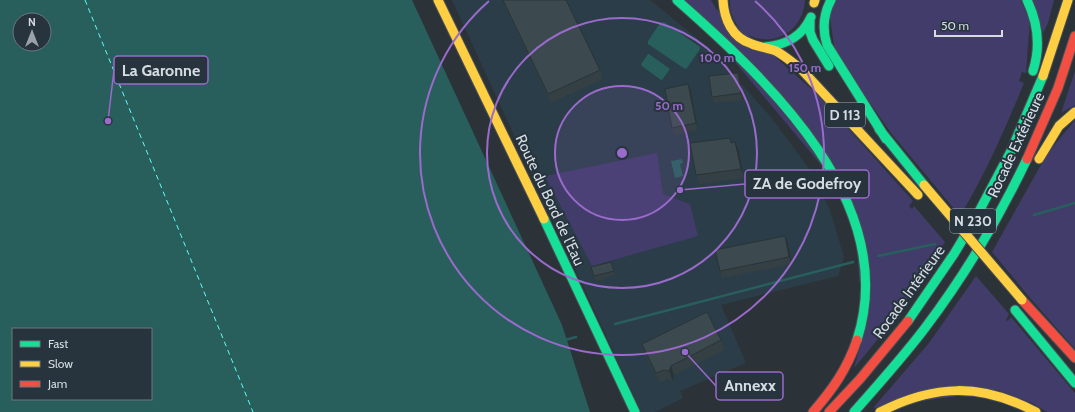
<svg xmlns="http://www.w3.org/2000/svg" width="1075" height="412" font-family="Cabin,sans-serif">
<rect width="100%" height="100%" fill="#2c3338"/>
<path fill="#2b3d48" d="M452,0H650L709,48L770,116L811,171L830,210L844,257L838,276L721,305L746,363L680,391L683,398L655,412H641Z"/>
<path fill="#413c6a" d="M683,0H711L716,9L772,54L819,96L913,201L909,206L912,209L914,206L945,242C917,286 888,329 854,368L864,334L853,203Z
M730,0H805C802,47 743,53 731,12C730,9 730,4 730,0Z
M835,0H1021L1030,21L1026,73L1022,72L1019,81L1024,83C1005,129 986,173 960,216L891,133L835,53L829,11Z
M1033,0H1054L1048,23L1043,33Z
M1075,71V105L1061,113Z
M1075,120V349L1031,299L992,252L1047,154Z
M657,153L663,194L690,204L698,236L592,266L545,176Z
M976,276L1009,314L1006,320L1008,321L1011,317L1075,393V412H1047L1032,403L998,390L873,408L929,343Z"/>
<path fill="#285f5d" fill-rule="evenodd" d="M0,0H412L562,325L590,412H0ZM20,20H44V44H20ZM13,329H151V399H13Z
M664,22L700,47V49L687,68L685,69L648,44V41L660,23Z
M648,54H649L670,69L662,80H661L642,66L641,64Z
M682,159L683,163L680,164L683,176L675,178L671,161Z"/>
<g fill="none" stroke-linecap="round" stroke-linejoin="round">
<path stroke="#285f5d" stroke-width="2.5" d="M1034,215L1075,203
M878,256L935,244
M615,324L853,262
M565,340L576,337"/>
<path stroke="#5efdf8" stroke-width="1" stroke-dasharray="5 4" stroke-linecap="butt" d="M85,0L253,412"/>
<g stroke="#4b5156" stroke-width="11">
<path id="fast" d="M677,0C768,80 901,204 857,340
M831,0C823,15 822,29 827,45L886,139
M1027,0C1038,23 1041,46 1033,71
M810,20V32L813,40L829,66
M765,47C786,45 802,37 811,17
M879,129L924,185
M544,219L635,412
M1015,310L1075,383
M908,321L954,254L975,219L1011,151L1043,76
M854,412C878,385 903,357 925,328C965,275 999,218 1027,159"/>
</g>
<g stroke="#4b5156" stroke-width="11">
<path id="slow" d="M438,0L544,219
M723,0C724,19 732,38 752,44C759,47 768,48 776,51C785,56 793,63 801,69L918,195
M814,3L815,0
M1043,76L1068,0
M1039,159L1059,126L1075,112
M880,412C935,384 981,383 1036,412"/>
</g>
<g stroke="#4b5156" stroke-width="11">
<path id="jam" d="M1027,159L1058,88L1075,36
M1022,300L1075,358
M813,412C833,389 847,369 857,340
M829,412L860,379L908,321"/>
</g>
<use href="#fast" stroke="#16e098" stroke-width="9"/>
<use href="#slow" stroke="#ffcf43" stroke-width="9"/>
<use href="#jam" stroke="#f24e42" stroke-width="9"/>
<g stroke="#4b5156" stroke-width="11" stroke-linecap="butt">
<path id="slow-bridge" d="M924,185L1022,300"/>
</g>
<use href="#slow-bridge" stroke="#ffcf43" stroke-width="9"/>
</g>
<path fill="#344044" d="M502,0H566L600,70L603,79L551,103Z
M738,73L740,79L743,100L714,103L712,97Z
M688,84L691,91L698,130L675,135L672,128Z
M730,138L732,143L739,151L744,178L700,184L696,175Z
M788,243L792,264L722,278L720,271Z
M611,262L615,275L596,281L594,276Z
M721,340L725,350L674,375L673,381L667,379L660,383L645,354L642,344Z"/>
<path fill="#2a3437" d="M738,73L740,79L743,100L741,93Z
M688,84L691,91L698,130L696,123Z
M735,142L739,151L744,178L741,169Z
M785,236L788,243L792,264L789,257Z
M671,366L674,375L673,381L669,371Z"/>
<path fill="#3c4a4f" stroke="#2a3437" d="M503,0H566L600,70L548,94Z
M738,73L741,93L712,97L709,76Z
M688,84L696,123L672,128L665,89Z
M730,138L731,143L735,142L741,169L696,175L690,143Z
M785,236L789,257L720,271L715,250Z
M611,262L614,271L594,276L591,267Z
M707,312L721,340L671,366L669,371L664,370L656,373L642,344Z"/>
<circle cx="622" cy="153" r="67" fill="#9a6acc" fill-opacity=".12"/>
<g fill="none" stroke="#9a6acc" stroke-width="2">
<circle cx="622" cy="153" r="67"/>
<circle cx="622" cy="153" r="135"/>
<path d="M755 1A202 202 0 1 1 489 1"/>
</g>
<g text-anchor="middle" stroke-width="4" stroke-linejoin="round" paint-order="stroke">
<g fill="#27343d" stroke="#a1aab1" stroke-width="1">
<rect x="825" y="103" width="40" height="24" rx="3"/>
<rect x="950" y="209" width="46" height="24" rx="3"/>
</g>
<g font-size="14" font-weight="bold" fill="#d5dde3">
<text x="845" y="120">D 113</text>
<text x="973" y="226">N 230</text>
</g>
<g font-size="15" fill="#d5dde3" stroke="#27343d">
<text transform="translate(1016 145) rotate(-65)" y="5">Rocade Extérieure</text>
<text transform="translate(550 200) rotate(65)" y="5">Route du Bord de l'Eau</text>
<text transform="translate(909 292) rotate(-54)" y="5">Rocade Intérieure</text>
</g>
</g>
<circle cx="622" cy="153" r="6" fill="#9a6acc" stroke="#27343d" stroke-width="2"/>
<g font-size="12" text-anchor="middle" font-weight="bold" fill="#9a6acc" stroke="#27343d" stroke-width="4" stroke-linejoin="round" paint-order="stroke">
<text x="717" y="62">100 m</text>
<text x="805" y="72">150 m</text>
<text x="669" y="110">50 m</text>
</g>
<path fill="none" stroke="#9a6acc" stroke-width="1.5" d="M108 121L114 70M680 190L745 184M685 352L716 386"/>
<g fill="#9a6acc" stroke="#27343d" stroke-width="1.5">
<circle cx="108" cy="121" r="4"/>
<circle cx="680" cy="190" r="4"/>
<circle cx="685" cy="352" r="4"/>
</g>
<g fill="#27343d" stroke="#9a6acc" stroke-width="1.5">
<rect x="114" y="56" width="94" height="28" rx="4"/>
<rect x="745" y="170" width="124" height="28" rx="4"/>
<rect x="716" y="372" width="67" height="28" rx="4"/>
</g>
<g font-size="16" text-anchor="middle" font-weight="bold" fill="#d5dde3">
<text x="161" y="76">La Garonne</text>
<text x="807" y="189">ZA de Godefroy</text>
<text x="750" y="391">Annexx</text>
</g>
<rect x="12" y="328" width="140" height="72" fill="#27343d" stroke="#6d787f"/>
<rect x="20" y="341" width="20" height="6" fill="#16e098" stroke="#6d787f"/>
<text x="48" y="348" font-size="12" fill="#d5dde3">Fast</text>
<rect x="20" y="361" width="20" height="6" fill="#ffcf43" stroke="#6d787f"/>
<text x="48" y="368" font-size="12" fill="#d5dde3">Slow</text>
<rect x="20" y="381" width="20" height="6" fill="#f24e42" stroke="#6d787f"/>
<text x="48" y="388" font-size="12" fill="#d5dde3">Jam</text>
<g transform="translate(32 32)"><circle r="19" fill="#27343d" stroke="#6d787f"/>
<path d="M0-3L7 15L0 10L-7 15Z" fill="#9aa2a7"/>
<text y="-6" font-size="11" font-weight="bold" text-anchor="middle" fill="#d5dde3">N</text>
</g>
<path d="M935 30v6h67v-6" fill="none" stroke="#d5dde3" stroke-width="2"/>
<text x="941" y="30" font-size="12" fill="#d5dde3" stroke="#27343d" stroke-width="3" paint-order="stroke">50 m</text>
</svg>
